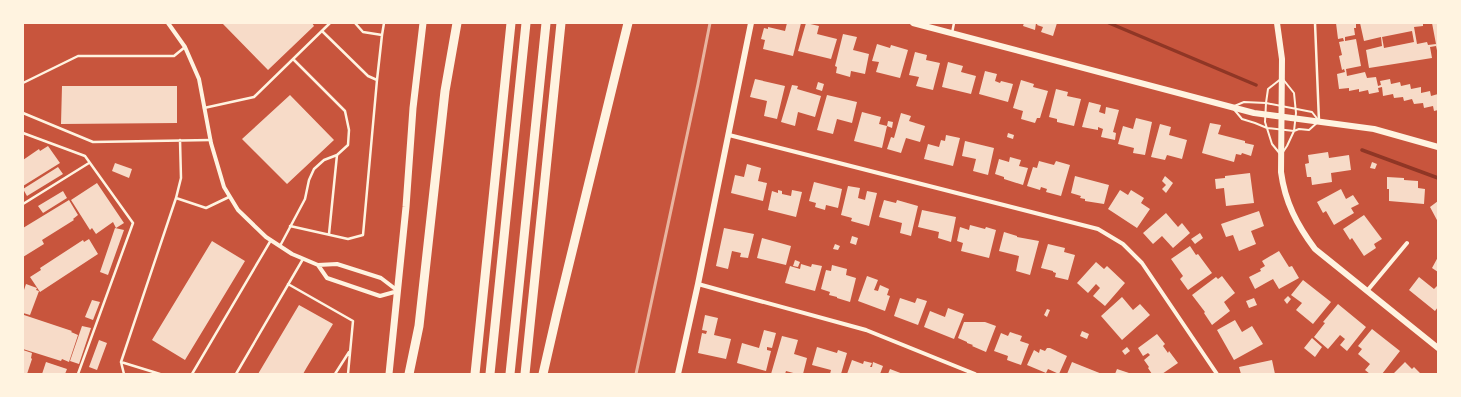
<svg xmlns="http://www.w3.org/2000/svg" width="1461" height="397" font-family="'Titillium Web',sans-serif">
<rect width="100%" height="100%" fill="#c8553d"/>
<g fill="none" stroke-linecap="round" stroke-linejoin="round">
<path stroke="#8f3625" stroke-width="3.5" d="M1109,23L1256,85
M1362,150L1438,178"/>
</g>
<path fill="#f7dbc8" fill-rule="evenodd" d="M225,23H312L314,26L268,70L223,24Z
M787,23H801L793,56L763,49L765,40L761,39L764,28L768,29V27L785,31Z
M806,23L819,26L817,34L837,39L831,59L798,51Z
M1024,23H1036L1035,30L1023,26Z
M1038,23H1057L1053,36L1041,32L1043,27L1037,25Z
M1336,23H1356V28H1354L1355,35L1345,37V41L1356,39L1361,66L1346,69L1347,76L1365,72L1367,78L1376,77L1378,86L1381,85L1380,81L1390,79L1391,84L1400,82L1401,86L1410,84L1411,89L1421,87V93L1430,91L1431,96L1438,94V110L1434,111L1433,106L1424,108L1423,103L1414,104L1412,99L1404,101L1403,97L1394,98L1393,94L1383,96L1382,87L1378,88L1379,92L1369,94L1368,90L1359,92V89L1349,91V88L1339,89L1337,74L1345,72L1344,69L1342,70L1339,56L1342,55L1339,42L1344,41L1343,38L1338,39Z
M1360,23H1423V26L1414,27L1417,44L1427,42L1428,45L1436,44L1432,23H1438V55L1436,46L1430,47L1432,58L1369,68L1366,50L1382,46L1381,37L1364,41ZM1412,31L1414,42L1384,48L1382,37Z
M843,34L857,37L853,50L869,54L865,74L851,71L850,77L836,73L837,67L835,66Z
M877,44L890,48L891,45L908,50L900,78L876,72L879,62L872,61Z
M915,52L927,55L926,60L940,63L933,90L916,86L919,77L909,75Z
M948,62L963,66L961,72L976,76L971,94L942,87Z
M985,71L997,74L995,81L1000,83L1001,81L1013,84L1008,102L979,94Z
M755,79L785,86L777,119L764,116L767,101L750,97Z
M1021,80L1034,84L1033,87L1048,91L1040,118H1037L1035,123L1021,119L1023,111L1013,108Z
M818,82L824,84L822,91L816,89Z
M792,85L798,86L797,89L821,96L815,117L798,112L795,126L781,122Z
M62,86H177V123L61,124Z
M1056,89L1068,92L1067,96L1081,99L1074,126L1057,122V119L1049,117Z
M290,95L334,140L287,184L242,139Z
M827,95L857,102L852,123L837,119L833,134L817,130Z
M1089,102L1101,105L1099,112L1105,114L1106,107L1119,110L1113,132L1116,133L1115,140L1101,137L1103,129L1098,127V130L1082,127Z
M862,112L881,117L879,124L887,126L888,121L893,122L892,128L887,126L882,148L854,141Z
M901,113L911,116L909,121L925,126L920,142L906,138L901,153L887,149L891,137L894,138Z
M1136,118L1152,122L1145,155L1133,153L1134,148L1118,144L1123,126L1133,129Z
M1210,123L1221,125L1218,134L1245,141V143L1254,145L1251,156L1242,153L1241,155L1236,154L1234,162L1202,153Z
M1160,124L1171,127L1169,135L1187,140L1182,159L1167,155L1165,160L1151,157Z
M1008,133L1014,135L1013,139L1007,137Z
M946,135L960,138L953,166L924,159L928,144L939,147L941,140L945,141Z
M965,141L994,148L988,175L973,171L976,159L962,156Z
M48,146L60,163L23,186V160L39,149L40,151Z
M1328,152L1329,158L1349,155L1351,170L1331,173L1332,182L1312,185L1311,177H1307L1305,164L1309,163L1308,155Z
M1010,157L1021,160L1019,166L1028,168L1023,185L1004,179V177L995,174L999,159L1009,162Z
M1039,161L1054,165L1056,161L1070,165L1061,196L1046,192L1047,189L1041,187L1040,190L1027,186L1033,167L1037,168Z
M1372,162L1377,164L1375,169L1370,168Z
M115,163L132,169L129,178L112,171Z
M747,164L761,168L758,181L767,183L763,201L731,193L735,175L744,177Z
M58,167L63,174L27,196L23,189Z
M1250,173L1254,203L1226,206L1224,188L1216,189L1215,179L1225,178V176Z
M1075,176L1109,185L1104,204L1085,201V199L1080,198L1081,196L1071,193Z
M1165,176L1173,183L1166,193L1162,189L1166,185L1162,181Z
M1387,177L1404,178V180L1418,181V188L1425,189L1424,204L1389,201V189H1387Z
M814,182L842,189L838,208L826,205L825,210L815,207L816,203L809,201Z
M97,183L124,223L116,228L113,222L96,234L92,228L90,230L71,200Z
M848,186L860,188L858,198L865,200L867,191L877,193L869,226L851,221L852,218L841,215Z
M1341,189L1346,199L1353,195L1359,204L1351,208L1354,213L1334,225L1326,211L1323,213L1317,202Z
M778,190L782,191V194L791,196L792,190L802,192L796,217L768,210L772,191L778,193Z
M1120,190L1128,195L1131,190L1144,198L1141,203L1150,209L1137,228L1108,209Z
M63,191L67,198L43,213L38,206Z
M69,200L78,215L73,219L74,220L42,240L44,244L23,257V228Z
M884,200L896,203L897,200L918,206L911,236L900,233L902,223L879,217Z
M1438,201V222L1430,207Z
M922,210L956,217L951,242L938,238L939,232L918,227Z
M1259,211L1264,226L1251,231L1256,244L1239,251L1233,235L1226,237L1221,224Z
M1166,213L1178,227L1182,223L1190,233L1173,248L1162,236L1153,244L1143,233Z
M1364,215L1382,239L1374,244L1376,248L1364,256L1352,238L1350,240L1343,229Z
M970,225L985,229L986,227L996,230L989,258L961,251L963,243L957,241L960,227L969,230Z
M115,228L124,230L108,275L100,272Z
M724,228L754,234L748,258L740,257L741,253L732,251L728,269L716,266Z
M1004,232L1017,236V237L1039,241L1030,275L1016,271L1019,256L999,251Z
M1200,233L1203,238L1195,244L1191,239Z
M852,236L858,238L856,245L850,243Z
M762,238L791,246L786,265L757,258Z
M89,239L98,254L40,292L30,277L41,270L40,268L83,240L84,242Z
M212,241L245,261L185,360L152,340Z
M835,244L840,246L838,250L833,249Z
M1048,244L1065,248L1064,252L1075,255L1068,280L1055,277L1056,273L1053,272V271L1041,268Z
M1190,246L1196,255L1198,254L1212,273L1188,290L1180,279L1183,276L1171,259Z
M1279,251L1289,267L1292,266L1299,278L1279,289L1273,279L1255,289L1249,277L1261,271L1260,269L1265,266L1262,261Z
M1438,257V272L1432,268Z
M795,260L800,262L798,267L793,266Z
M1096,262L1104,269L1107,266L1125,283L1105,306L1093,296L1100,288L1096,284L1088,293L1077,283Z
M801,264L811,267L812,264L822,266L815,291L785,283L790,266L800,269Z
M832,265L847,269L846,275L856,278L850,302L837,298V297L829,295L830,292L821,289L826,270L831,271Z
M867,276L878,280L874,290L878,291L880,285L889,289L887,295L890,296L885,311L858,301Z
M1222,276L1235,293L1224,302L1230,311L1212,325L1204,313L1205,312L1192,295L1216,277L1218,279Z
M1419,277L1434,289L1438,285V307L1435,311L1409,290Z
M1303,280L1331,302L1313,324L1296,310L1302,303L1291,295Z
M26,284L37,288L36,290L39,291L30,315L23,313V293Z
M1288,296L1291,299L1287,304L1284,300Z
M1122,297L1133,310L1140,304L1150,315L1122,340L1101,316Z
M900,298L915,303L917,298L927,301L918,325L894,316Z
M1254,298L1257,305L1249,308L1246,301Z
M92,300L100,302L93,320L85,317Z
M1338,304L1366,327L1347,351L1340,345L1345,339L1340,335L1328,349L1314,337L1325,323L1323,322Z
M299,305L333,324L307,367L303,374H258Z
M948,308L964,314L954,339L924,327L930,311L945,317Z
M1047,309L1050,310L1047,317L1044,315Z
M24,315L72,331L71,332L78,335L69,362L62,359L61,361L23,349Z
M705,315L718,318L714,335L731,339L726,359L698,353L702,333L706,334L707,331L702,330Z
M1235,320L1242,332L1252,326L1263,344L1234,360L1217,330Z
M964,322H985L996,326L986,352L972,346L973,345L967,343V342L958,338Z
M82,326L91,328L79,364L70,361Z
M1372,329L1400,351L1382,374H1370L1365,370L1370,364L1358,354L1362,349L1358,346Z
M764,330L776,333L772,348L767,347V350L771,351L766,371L737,363L742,343L759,348Z
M1082,331L1089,334L1087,339L1080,336Z
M1010,332L1022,336L1020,341L1029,344L1021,365L1007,360L1008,356L994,351L1001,333L1008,336Z
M1157,334L1165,344L1163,346L1168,353L1169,351L1178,363L1162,374H1152L1148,368L1149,367L1144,360L1150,355L1148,353L1143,356L1138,348Z
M782,336L798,340L794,354L807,358L803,374H797L786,371L785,374H771Z
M1312,338L1322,347L1315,357L1304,348Z
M99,340L107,343L97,370L89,367Z
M817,347L837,353L838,350L847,353L841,374H830L831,370L812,365Z
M1127,347L1130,351L1125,355L1122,351Z
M1047,348H1050L1067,356L1059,374L1048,369L1046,373L1027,365L1034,350L1039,353L1040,349L1045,351Z
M23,350L32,353L31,358L32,359L27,374H23Z
M852,360L863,364L864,361L872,363L870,367H872L873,362L883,366L880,374H847Z
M1272,360L1275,374H1241L1239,367Z
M46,362L67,369L65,374H42Z
M1072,362L1102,374H1067Z
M1405,362L1412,369L1414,367L1421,374H1393Z
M890,369L903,374H888Z
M1117,369L1132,374H1115Z"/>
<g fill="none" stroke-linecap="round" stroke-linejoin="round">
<path stroke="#fff3e0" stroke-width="2" d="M1282,78L1294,93L1296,113L1294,131L1287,146L1281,155L1272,144L1265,122L1266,103L1268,89Z
M1244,102L1266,103L1312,112L1319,121L1309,130L1299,129L1294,131L1267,128L1255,123L1242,119L1232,107Z"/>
<path stroke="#fff3e0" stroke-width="2.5" d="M355,23L363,32L382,35L384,23
M1315,23L1319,121
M322,31L368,76L377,80L382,35
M952,33L954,23
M23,83L78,56H174L185,47
M204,108L254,97L330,23
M23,113L93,142L211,140
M23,133L85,156L133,223L78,374
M176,198L206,208L229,197
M23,204L89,163
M290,226L348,239L363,235L377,80
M329,234L337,155
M280,246L305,199L309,180L314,169L324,160L337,155L348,145L349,130L345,111L293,59
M288,284L353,321L348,374
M121,362L160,374
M124,374L121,362L176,198L181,178L180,140
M192,374L271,240
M236,374L303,259
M335,374L349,352"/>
<path stroke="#fff3e0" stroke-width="4" d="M168,23L185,47L199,79L211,143L224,187L238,210L266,237L292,254L318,265L337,264L381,278L398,291
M729,135L1098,229L1123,244L1142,263L1217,374
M318,265L327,278L380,296L398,291
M698,284L866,330L975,374
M1367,291L1407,243"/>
<path stroke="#fff3e0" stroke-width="6" d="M913,23L1254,113L1374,129L1438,147
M1277,23L1282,59L1281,172C1285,202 1297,225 1315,249L1438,348
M678,374L698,284L751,23"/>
<path stroke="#fff3e0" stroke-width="7" d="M389,374L406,207L413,108L423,23"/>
<path stroke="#fff3e0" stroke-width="9" d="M409,374L419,326L445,91L457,23
M475,374L511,23
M490,374L526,23
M510,374L546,23
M525,374L561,23
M543,374L557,313L628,23"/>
<path stroke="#e9b49f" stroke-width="3" d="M636,374L698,84L710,23"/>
</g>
<rect width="1461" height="397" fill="none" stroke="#fff3e0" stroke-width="48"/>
</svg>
